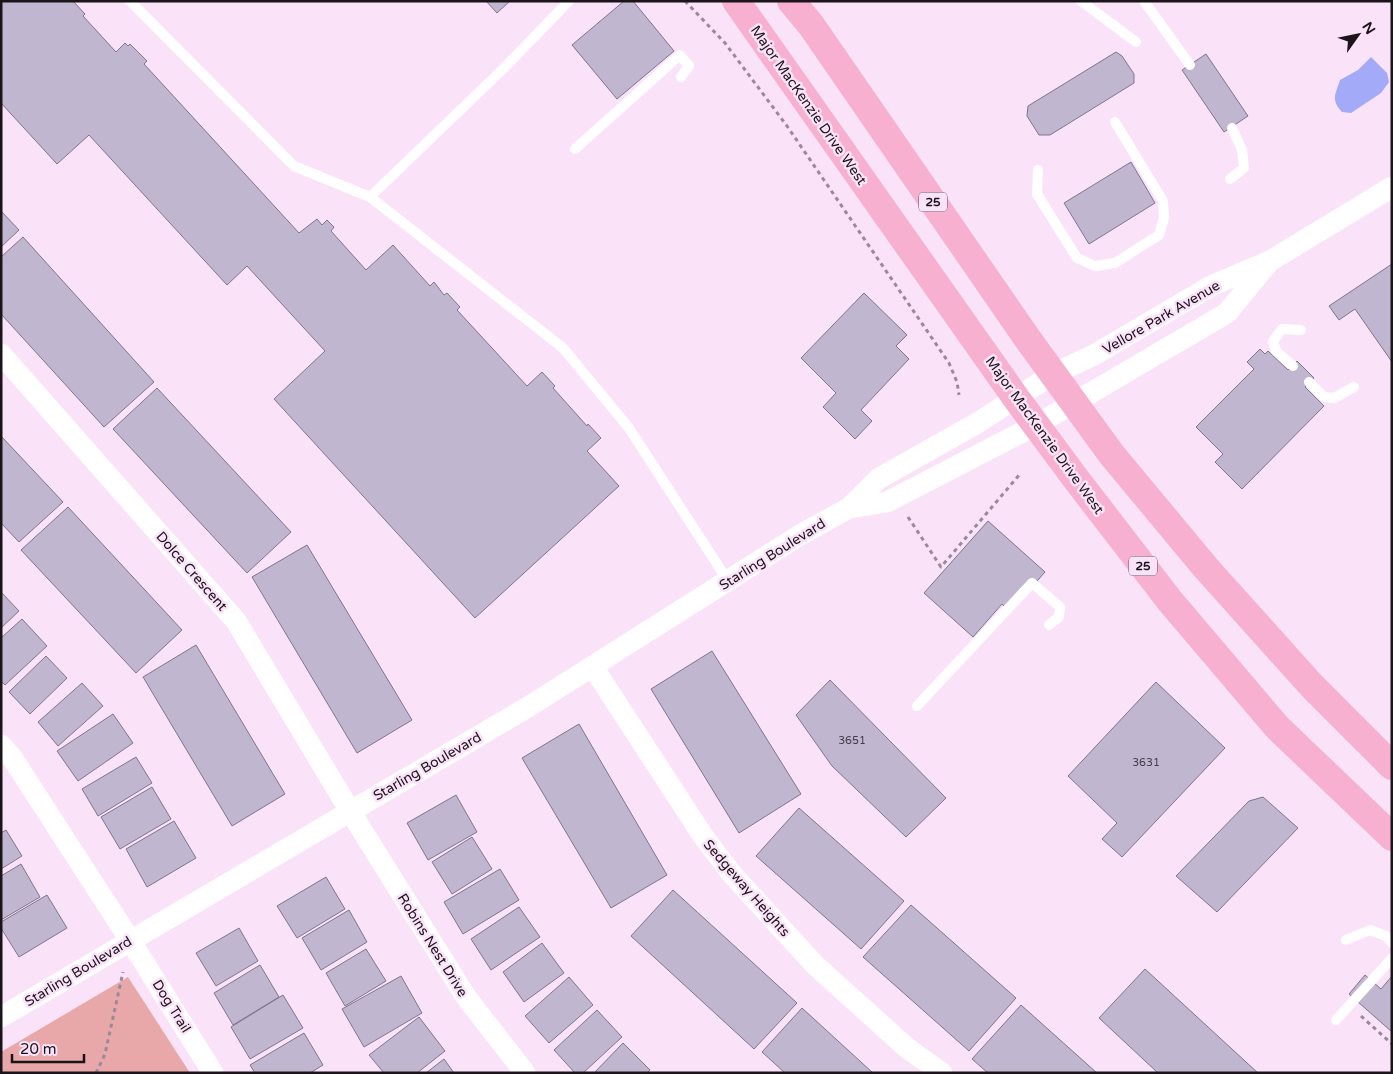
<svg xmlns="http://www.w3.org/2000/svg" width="1393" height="1074" font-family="'Varela Round',sans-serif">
<rect width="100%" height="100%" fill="#fae3f8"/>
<path fill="#e8a7a8" d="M128,977L190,1073H1V1052Z"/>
<path fill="#a3abf8" d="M1371,57L1387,73L1389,82L1381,93L1351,113L1342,112C1331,100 1335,95 1340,80L1358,70Z"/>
<path fill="#c0b6d0" stroke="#7f758d" d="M1,1H73L85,14L83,16L116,52L125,43L128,46L130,44L147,61L144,64L299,233L317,219L322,225L327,220L334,227L331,231L366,270L393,245L430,286L434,282L444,295L447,293L460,307L457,310L527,386L542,372L555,386L553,388L587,426L588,424L601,438L587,451L619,486L475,618L274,399L325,351L247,266L227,285L89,135L57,164L1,103Z
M486,1H510L497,13Z
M624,1H633L674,51L617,99L572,45Z
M1116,52L1122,56L1134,74V83L1050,135H1039L1027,116L1028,106Z
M1206,54L1248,116L1224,132L1182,70Z
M1131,162L1155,203L1089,244L1064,203Z
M1,211L19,230L1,247Z
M23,237L154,382L104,427L1,314V257Z
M1392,264V362L1355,309L1339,320L1329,306Z
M864,293L907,335L896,346L909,359L861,410L872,421L855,439L823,407L836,393L801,358Z
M1260,349L1265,354L1268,351L1288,370L1297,361L1314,378L1305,387L1324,406L1242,489L1215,462L1223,454L1196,427L1254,369L1247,362Z
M157,388L291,532L247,573L113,429Z
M1,436L63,502L19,542L1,523Z
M68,507L182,630L136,673L21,550Z
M988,521L1045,572L1010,612L1002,604L973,637L924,593Z
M307,545L412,720L357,753L252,577Z
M1,592L19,611L1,628Z
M22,619L47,646L5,685L1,681V638Z
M196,645L285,794L232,826L143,677Z
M712,651L801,794L739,833L651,689Z
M46,656L67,678L30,714L9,692Z
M830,680L946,798L906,837L832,766L796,715Z
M1156,682L1225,748L1122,857L1102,839L1117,823L1068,776Z
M82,683L103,706L58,746L38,722Z
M113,714L133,743L78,781L57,751Z
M579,724L667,875L611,908L522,758Z
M136,757L152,783L98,816L82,789Z
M152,787L171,819L120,849L101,817Z
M456,795L477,832L428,860L407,823Z
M1263,797L1298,828L1217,912L1176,876L1249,801Z
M799,808L904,901L861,949L756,856Z
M174,821L196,858L147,887L126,849Z
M6,830L22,856L1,869V833Z
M472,837L492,869L452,894L432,862Z
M21,864L40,897L1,920V876Z
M500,869L519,900L463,934L444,902Z
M326,877L345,909L297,938L277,906Z
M673,890L797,1003L754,1049L631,936Z
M47,895L67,928L19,957L1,928V922Z
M911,905L1016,998L969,1051L863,957Z
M519,907L540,937L491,970L471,939Z
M349,910L367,942L321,970L302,938Z
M239,928L258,961L216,986L196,953Z
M542,943L564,973L524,1002L503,972Z
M366,949L386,981L345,1006L326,973Z
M260,965L279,997L233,1025L214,993Z
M1145,969L1258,1073H1158L1099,1018Z
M1365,975L1381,989L1392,976V1032L1349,994Z
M401,976L422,1013L364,1047L342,1009Z
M569,977L593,1005L549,1043L525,1016Z
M283,995L303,1028L250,1059L231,1027Z
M1021,1005L1097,1073H988L972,1059Z
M802,1008L873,1073H785L762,1052Z
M597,1010L622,1037L583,1073H575L554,1050Z
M419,1017L445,1051L417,1073H384L369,1055Z
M304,1033L323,1065L310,1073H255L250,1065Z
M623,1043L650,1070L647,1073H594Z
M444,1059L454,1073H426Z"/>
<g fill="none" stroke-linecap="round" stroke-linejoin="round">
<path stroke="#9a8a99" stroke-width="3" stroke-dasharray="4 4" stroke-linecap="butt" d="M685,1L725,43L787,126L949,363L957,382L959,395
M908,517L941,567L1020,474
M1361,1016L1392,1044
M96,1073L105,1054L123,972"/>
<path stroke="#fff" stroke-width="10" d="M130,1L294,166L370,197L563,348L629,428L728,581
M1081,1L1136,42
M1144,1L1190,65
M575,149L680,55L689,66L681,77
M1038,170L1037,194L1077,258L1095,266L1115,263L1159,235L1164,218L1163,201L1115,122
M1230,179L1244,168L1242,150L1232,128
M370,197L503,69L569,1
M1293,366L1276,351L1273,341L1282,329L1301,330
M1309,382L1324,397L1334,398L1354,387
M917,706L1032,583L1060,607L1059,617L1049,625
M1346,940L1370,930L1386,936L1392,943
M1336,1020L1392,958"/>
<path stroke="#fff" stroke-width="21" d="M1,354L236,621L350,811L466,997L525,1073
M849,508L887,502L1036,425L1227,313L1268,263
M593,667L703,836L731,873L815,965L907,1048L942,1073
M1,745L11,756L130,940L213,1073
M1,1017L528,707L800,535L849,508L878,479L979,422L1053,374L1094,355L1211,286L1270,261L1392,187"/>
<path stroke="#f7b0d0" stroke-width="28" d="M736,1L1016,398L1076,479L1170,601L1277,727L1392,837
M791,1L811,25L1027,338L1112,455L1206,568L1312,686L1392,766"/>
</g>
<g text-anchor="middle" stroke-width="5" stroke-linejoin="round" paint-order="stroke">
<g font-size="11" fill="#453c48">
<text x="852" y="744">3651</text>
<text x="1146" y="766">3631</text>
</g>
<g fill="#fae3f8" stroke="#5f525d" stroke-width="1">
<rect x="919" y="192.5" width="28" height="19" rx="4"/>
<rect x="1129" y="556.5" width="28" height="19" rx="4"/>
</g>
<g font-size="12" font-weight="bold" fill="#1c141b">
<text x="933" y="206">25</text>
<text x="1143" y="570">25</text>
</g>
<g font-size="14" fill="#1c141b" stroke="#fae3f8">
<text transform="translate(809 105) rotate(55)" y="5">Major MacKenzie Drive West</text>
<text transform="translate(1161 317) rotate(-30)" y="5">Vellore Park Avenue</text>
<text transform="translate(1045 435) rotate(54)" y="5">Major MacKenzie Drive West</text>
<text transform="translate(772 554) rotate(-32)" y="5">Starling Boulevard</text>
<text transform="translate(192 571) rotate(49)" y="5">Dolce Crescent</text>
<text transform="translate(427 766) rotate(-30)" y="5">Starling Boulevard</text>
<text transform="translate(747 888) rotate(49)" y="5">Sedgeway Heights</text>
<text transform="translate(433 945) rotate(58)" y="5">Robins Nest Drive</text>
<text transform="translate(78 971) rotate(-31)" y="5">Starling Boulevard</text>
<text transform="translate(172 1006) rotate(58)" y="5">Dog Trail</text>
</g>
</g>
<rect width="1393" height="1074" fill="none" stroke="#1c141b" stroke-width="5"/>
<g transform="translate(1358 35) rotate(57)" stroke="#fae3f8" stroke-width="4" paint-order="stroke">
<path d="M0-4L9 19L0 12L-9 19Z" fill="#1c141b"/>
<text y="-8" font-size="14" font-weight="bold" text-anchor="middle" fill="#1c141b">N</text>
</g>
<path d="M12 1054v8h72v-8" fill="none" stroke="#1c141b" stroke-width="2.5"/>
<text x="20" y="1054" font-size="15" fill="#1c141b" stroke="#fae3f8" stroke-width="4" paint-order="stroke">20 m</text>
</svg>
